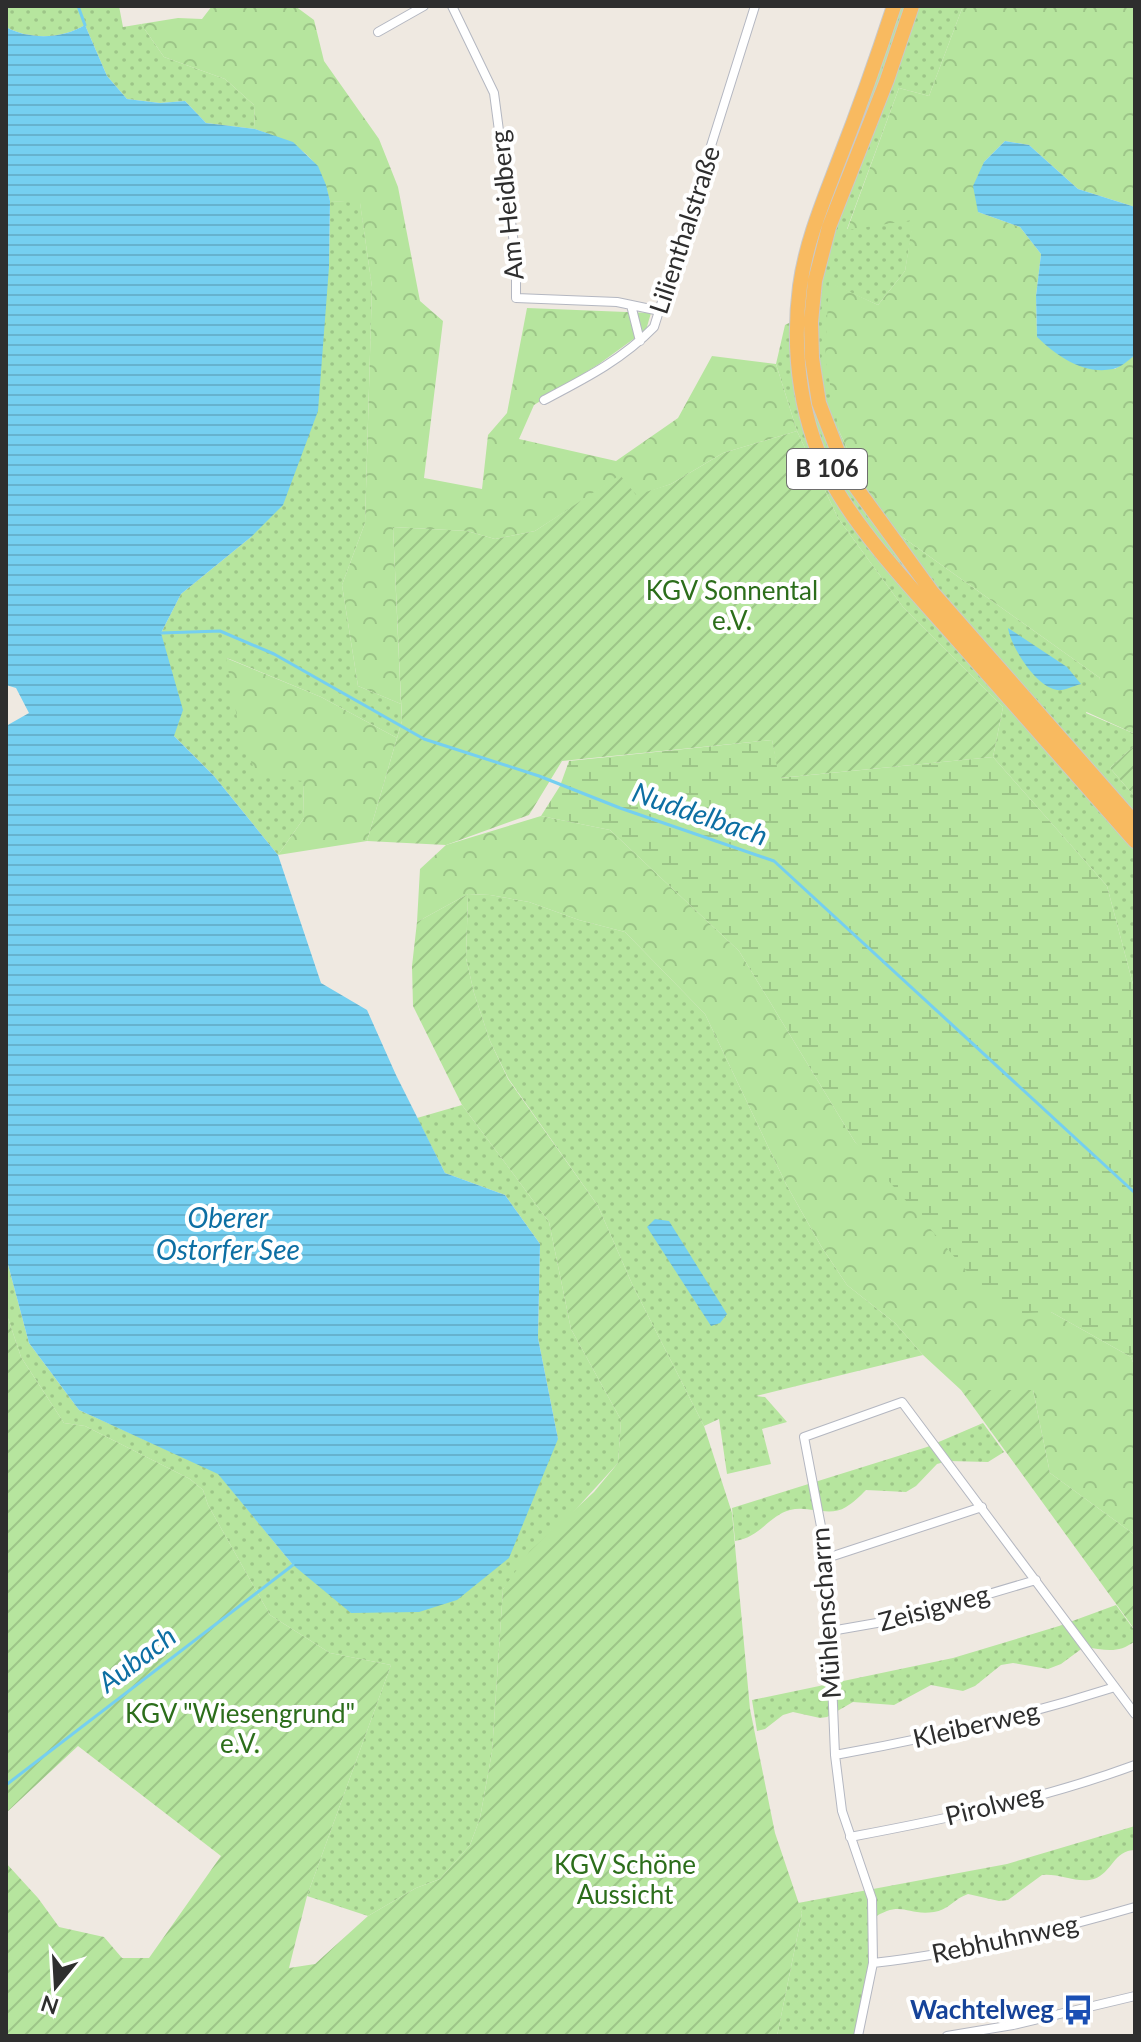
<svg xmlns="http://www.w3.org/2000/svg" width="1141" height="2042" font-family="Lato,sans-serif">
<defs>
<pattern id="grass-dots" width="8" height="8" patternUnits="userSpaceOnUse" patternTransform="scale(2)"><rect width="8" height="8" fill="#b6e59e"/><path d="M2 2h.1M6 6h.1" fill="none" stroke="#9dc588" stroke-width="1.8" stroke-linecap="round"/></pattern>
<pattern id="forest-crowns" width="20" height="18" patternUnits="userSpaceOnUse" patternTransform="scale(2)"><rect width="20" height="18" fill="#b6e59e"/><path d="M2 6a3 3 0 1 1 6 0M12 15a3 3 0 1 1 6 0" fill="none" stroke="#9dc588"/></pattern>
<pattern id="wetland-marsh" width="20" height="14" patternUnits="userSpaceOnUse" patternTransform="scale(2)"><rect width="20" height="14" fill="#b6e59e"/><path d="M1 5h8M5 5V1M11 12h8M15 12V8" fill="none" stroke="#9dc588"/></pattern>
<pattern id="garden-furrows" width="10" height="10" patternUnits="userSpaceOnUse" patternTransform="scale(2)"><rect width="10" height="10" fill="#b6e59e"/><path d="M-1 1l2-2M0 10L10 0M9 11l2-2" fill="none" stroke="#9dc588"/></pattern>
<pattern id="water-rules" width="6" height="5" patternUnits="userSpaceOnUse" patternTransform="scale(2)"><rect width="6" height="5" fill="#75cff0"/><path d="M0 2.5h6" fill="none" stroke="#66b2ce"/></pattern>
</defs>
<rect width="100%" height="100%" fill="#efe9e1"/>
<path fill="url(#grass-dots)" d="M6,6H119L123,27L141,24L164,57L225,79L254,105L255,129L206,123L185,101L160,103L127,99L107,76L85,25C63,39 29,40 6,27Z
M888,6H963L929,96L899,88L847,229L914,219L905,271L878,305L829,283L839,431L865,486L891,529L1100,678L1086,713L1135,734V745L1110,768L1135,797V992L1107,886L993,757L1003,707L903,607L838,518L797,431L776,364L785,325L793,321L857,101Z
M330,201L360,202L372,287L365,523L342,585L358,686L401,704L402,721L397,738L321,697L227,658L303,781L304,818L278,855L214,776L174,736L161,633L181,594L251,537L329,267Z
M468,894L490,895L529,902L579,920L625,932L705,1014L786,1184L821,1246L847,1285L895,1323L923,1355L756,1396L765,1397L787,1422L762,1429L771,1464L727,1474L719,1419L704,1426L633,1286L598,1206L508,1078L490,1041L474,993L466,958Z
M462,1105L549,1222L571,1329L621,1420L618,1463L503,1589L492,1752L480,1818L470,1845L440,1879L416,1888L368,1916L307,1896L391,1665L330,1653L270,1615L208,1505L203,1490L190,1479L85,1426L64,1423L21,1357L6,1312V1257L29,1343L79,1410L218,1473L293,1565L558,1439L538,1338L540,1244L505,1195L445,1173L417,1118Z
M983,1423L1004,1452L988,1462L948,1461L937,1464L916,1486L906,1492L866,1490C860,1496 853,1503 846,1507C829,1518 809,1505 790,1510C768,1516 761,1537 735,1541L732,1508L927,1447Z
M1116,1605L1135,1631V1641C1117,1655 1104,1649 1084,1647L1061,1664L1048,1669L1013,1663L1001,1665L975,1686L963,1691L931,1685L894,1705L853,1702L827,1717L820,1718L793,1712L783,1715L765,1729L757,1731L752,1700L953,1658L1059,1626Z
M1135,1826V1850C1114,1850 1112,1873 1094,1879C1078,1884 1059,1873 1042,1875L1008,1900L999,1901L968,1894C955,1898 947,1911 934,1912C905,1916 902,1899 872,1919L873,1963L858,2036H777L802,1913L798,1903L1007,1864Z"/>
<path fill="url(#forest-crowns)" d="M212,6H295L314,20L324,61L379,139L398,187L420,301L443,321L424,478L482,489L488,435L507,413L527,308L651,313L646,330L599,364L534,405L519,439L616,461L678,418L712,356L776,364L797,431L723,453L671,484L636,496L620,476L535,531L495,539L467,531L393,527L401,704L358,686L342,585L365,523L372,287L360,203L330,201C318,153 300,145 255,129L254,105L225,79L164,57L141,24L178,18L202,19Z
M963,6H1135V207L1078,189L1029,145L1005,141L984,162L978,212L1020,227L1041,254L1036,296L1037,337L1115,369L1135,355V734L1080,709L1100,678L891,529L865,486L839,431L825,358L829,282L878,305L905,271L913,220L847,230L899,88L929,96Z
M226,658L321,697L397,738L367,841L278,855L304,818L303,781L258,777L241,739Z
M541,816L610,830L739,951L855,1142L1051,1312L1131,1357L1135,1368V1535L1050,1473L1033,1390H961L923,1355L895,1323L847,1285L821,1246L786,1184L705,1014L625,932L579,920L529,902L490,895L468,894L417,922L420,869L446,845Z"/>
<path fill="url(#wetland-marsh)" d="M772,740L780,778L993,757L1107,886L1135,992V1368L1131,1357L1051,1312L1004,1314L855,1142L739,951L610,830L541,816L560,786L569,761Z"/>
<path fill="url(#garden-furrows)" d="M797,431L838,518L903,607L1003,707L993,757L779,778L772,740L562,761L529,815L446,845L367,841L402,721L393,527L467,531L495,539L535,531L620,475L636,495L671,484L723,453Z
M1135,745V797L1110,768Z
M468,894L466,958L474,993L490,1041L508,1079L598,1206L633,1286L704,1426L732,1513L750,1709L775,1833L802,1913L777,2036H6V1863L38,1898L59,1927L104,1937L122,1958H149L221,1856L78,1746L6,1813V1312L21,1357L64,1423L85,1426L190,1479L203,1490L208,1505L270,1615L330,1653L391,1665L307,1896L289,1968L315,1964L368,1916L416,1888L440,1879L470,1845L480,1818L492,1752L503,1589L530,1551L594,1492L618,1463L621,1420L571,1329L549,1222L462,1105L413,1006L412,966L417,922Z
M961,1390H1033L1050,1473L1135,1535V1630Z"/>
<path fill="url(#water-rules)" d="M85,25L107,76L127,99L160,103L185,101L206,123L255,129L293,142L318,166L326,185L330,201L329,267L318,411L283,505L251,537L181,594L161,633L183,710L174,736L214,776L278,855L321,983L367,1010L396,1075L445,1173L505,1195L540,1244L538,1338L558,1439L509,1558L457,1600L419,1612L351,1613L293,1565L218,1474L79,1410L29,1343L6,1257V726L29,713L16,688L6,685V27C29,40 63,39 85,25Z
M1005,141L1029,145L1078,189L1135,207V355C1129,360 1120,368 1113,369C1083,375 1057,356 1037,337L1036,296L1041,254L1020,227L978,212L973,186L984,162Z
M1008,628L1067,667L1081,684C1073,686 1064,691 1057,690C1036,687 1011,647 1008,628Z
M655,1219L669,1221L727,1314L720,1323L711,1326L647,1227Z"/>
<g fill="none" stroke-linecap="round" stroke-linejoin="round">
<path stroke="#75cff0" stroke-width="3" d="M78,6L85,25
M161,633L220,631L274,654L424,739L539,776L620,808L774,861L1135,1193
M6,1785L293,1565"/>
<g stroke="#b4b7c1" stroke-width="10">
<path id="minor" d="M452,6L494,93L516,259V298L617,302L660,311
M378,32L424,6
M631,305L640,341
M544,400C584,379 622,360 654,327L755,6
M827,1558L982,1507
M831,1631L911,1617L1036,1580
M835,1755C932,1738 1021,1717 1115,1687
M850,1837C946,1819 1043,1799 1135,1765
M873,1963C962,1953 1049,1932 1135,1907
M858,2036L873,1963L872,1899L842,1811L835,1755L827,1558L804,1437L902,1402L1135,1714
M947,2036L1013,2025L1135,1996"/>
</g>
<g stroke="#c9c9c9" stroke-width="16">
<path id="trunk" d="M894,6C877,58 859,109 839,160C823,202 806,242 800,286C791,354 801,426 834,486C863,537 916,593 955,637C1015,705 1075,773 1135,841
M912,6L887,80L829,227L815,281L811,322L812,358L819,403L847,475L932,592L1135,823"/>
</g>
<use href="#minor" stroke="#fff" stroke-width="8"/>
<use href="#trunk" stroke="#f8ba60" stroke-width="14"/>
</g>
<defs>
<g id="bus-bare" transform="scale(2.4)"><path d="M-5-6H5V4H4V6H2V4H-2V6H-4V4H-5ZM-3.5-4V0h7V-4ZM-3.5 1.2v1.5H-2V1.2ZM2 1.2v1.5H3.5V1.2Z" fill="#1a4fb4" stroke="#fff" stroke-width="2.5" paint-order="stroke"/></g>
</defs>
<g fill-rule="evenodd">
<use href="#bus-bare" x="1078" y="2010"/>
</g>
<g text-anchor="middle" stroke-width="8" stroke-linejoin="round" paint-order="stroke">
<rect fill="#fff" stroke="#6d6d6d" stroke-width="2" x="787" y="449" width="80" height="40" rx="6"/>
<g font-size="24" font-weight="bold" fill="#2e2e2e">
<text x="827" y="477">B 106</text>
</g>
<g font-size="26" fill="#2e2e2e" stroke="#fff">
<text transform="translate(507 205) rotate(-96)" y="9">Am Heidberg</text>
<text transform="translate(685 230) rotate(-72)" y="9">Lilienthalstraße</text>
<text transform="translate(934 1608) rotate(-15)" y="9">Zeisigweg</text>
<text transform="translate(826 1613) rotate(-94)" y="9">Mühlenscharrn</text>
<text transform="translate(976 1725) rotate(-13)" y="9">Kleiberweg</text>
<text transform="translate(994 1805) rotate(-14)" y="9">Pirolweg</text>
<text transform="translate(1005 1939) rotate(-12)" y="9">Rebhuhnweg</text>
</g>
<g font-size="26" fill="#2c6e1b" stroke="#fff">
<text x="732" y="600">KGV Sonnental<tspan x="732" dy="30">e.V.</tspan></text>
<text x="240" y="1723">KGV "Wiesengrund"<tspan x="240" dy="30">e.V.</tspan></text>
<text x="625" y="1874">KGV Schöne<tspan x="625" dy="30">Aussicht</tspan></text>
</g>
<g font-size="26" font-weight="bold" fill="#164399" stroke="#fff" text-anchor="end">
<text x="1054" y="2019">Wachtelweg</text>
</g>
<g font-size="28" font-style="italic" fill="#0d6fa3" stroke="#fff">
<text transform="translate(700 814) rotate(19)" y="10">Nuddelbach</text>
<text x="228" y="1228">Oberer<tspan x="228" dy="32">Ostorfer See</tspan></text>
<text transform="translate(137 1659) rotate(-37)" y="10">Aubach</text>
</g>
</g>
<rect width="1141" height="2042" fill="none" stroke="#2e2e2e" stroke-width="16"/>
<g transform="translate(56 1986) rotate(198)" stroke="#ffffff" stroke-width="6" paint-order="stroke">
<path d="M0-6L14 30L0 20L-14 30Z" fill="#2e2e2e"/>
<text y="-12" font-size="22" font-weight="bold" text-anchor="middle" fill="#2e2e2e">N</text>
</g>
</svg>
